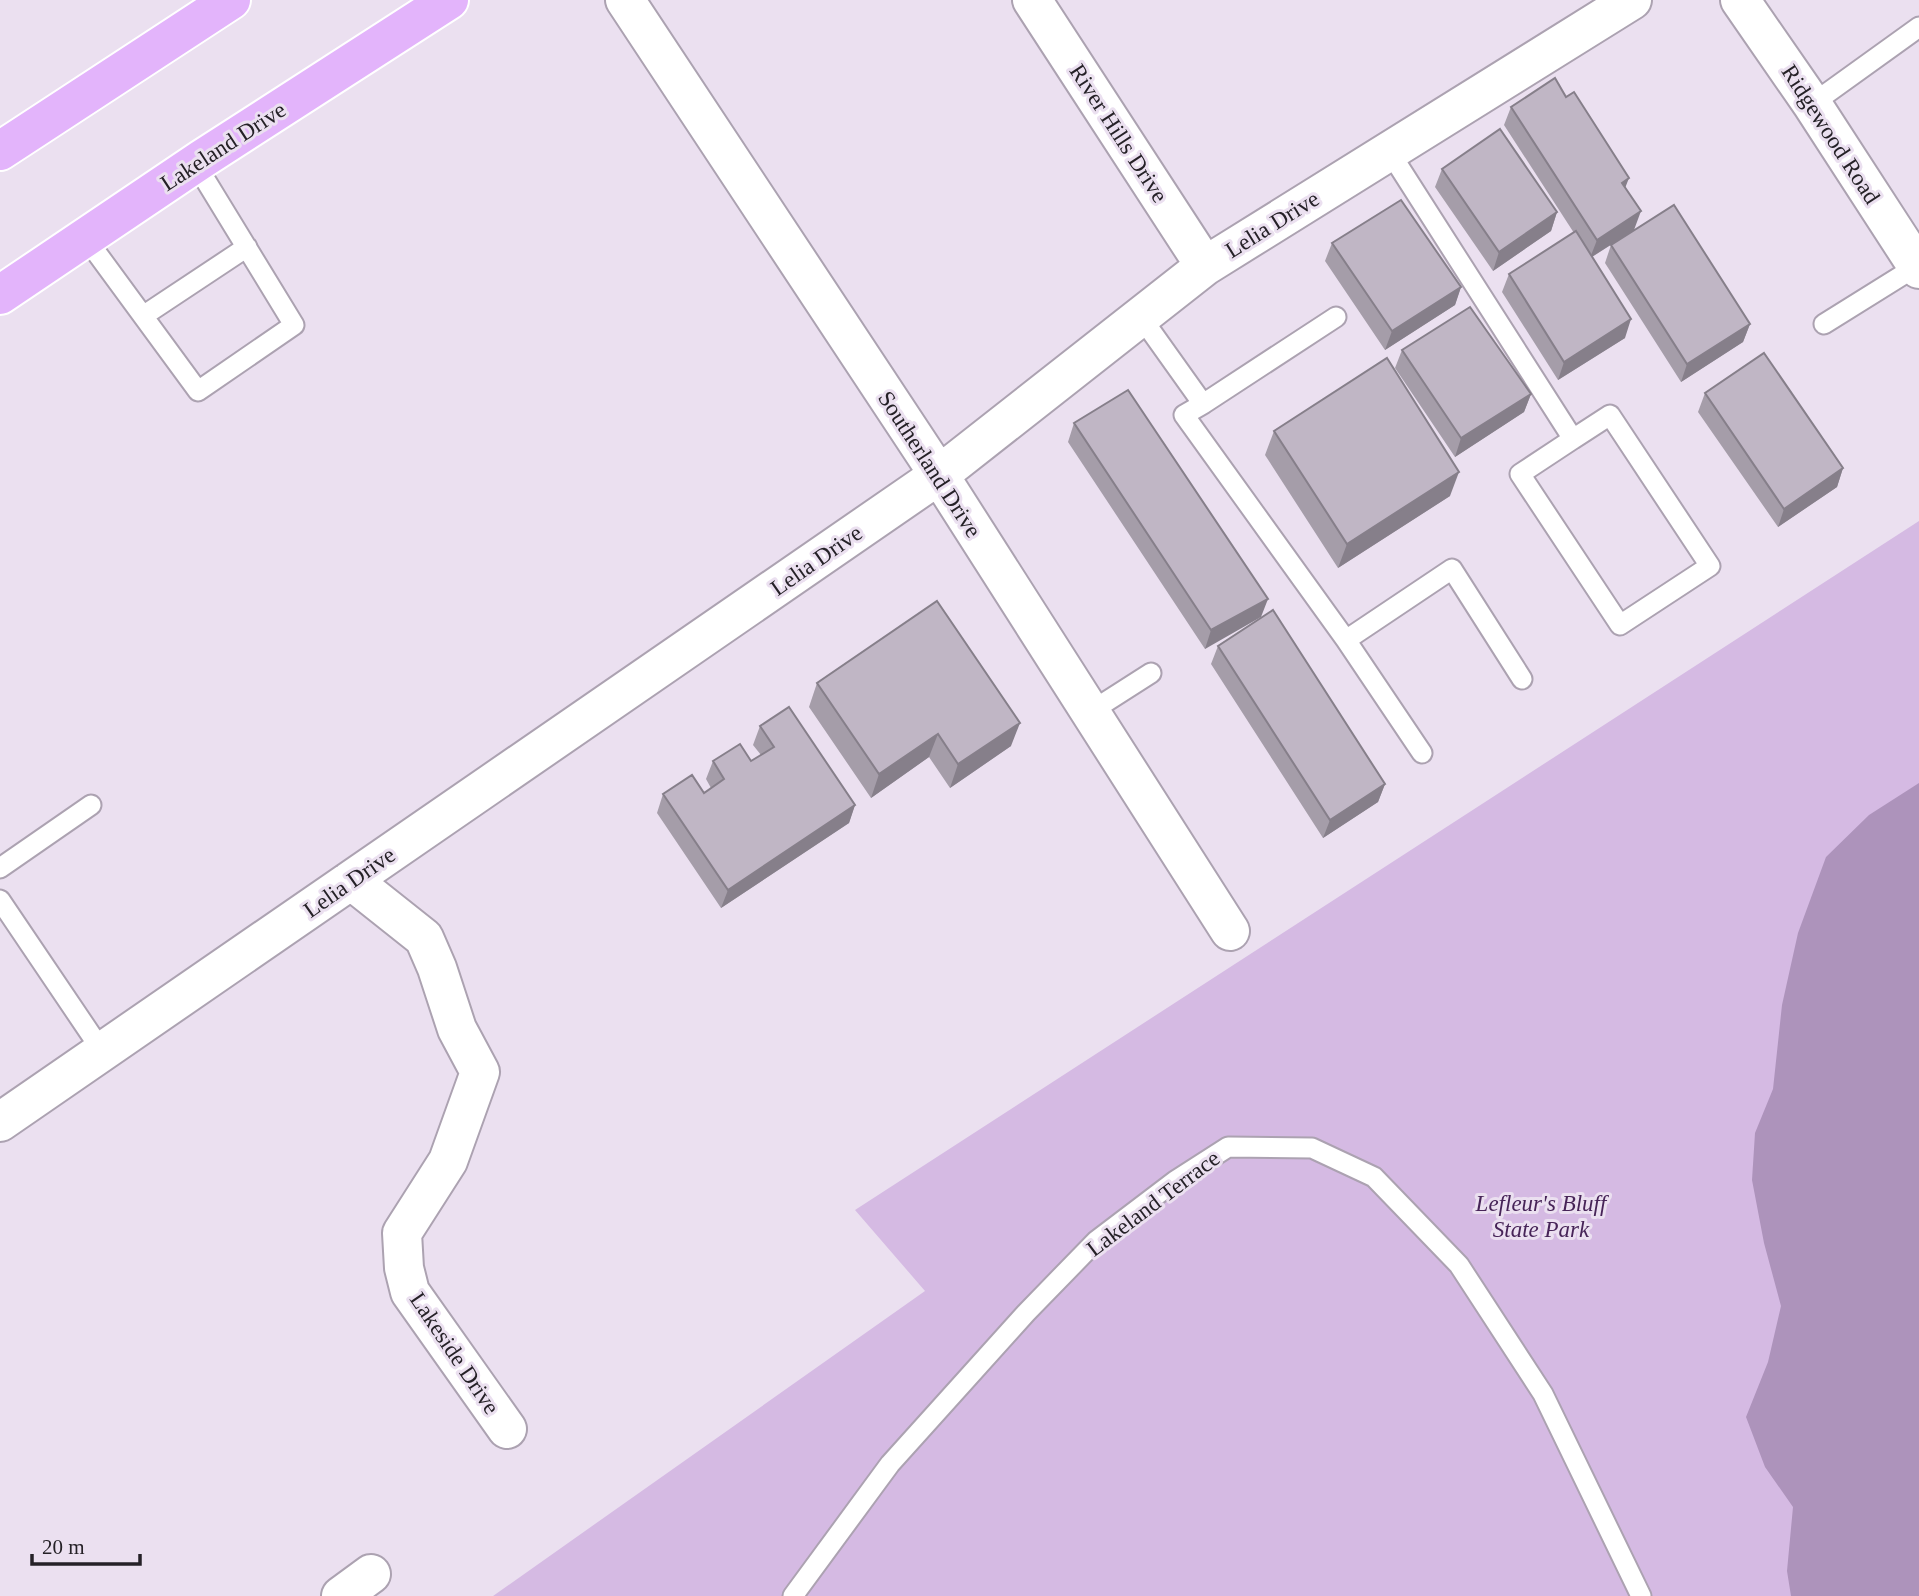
<svg xmlns="http://www.w3.org/2000/svg" width="1919" height="1596" font-family="Georgia,serif">
<rect width="100%" height="100%" fill="#ebe0f0"/>
<path fill="#d5bae3" d="M1919,521V1596H493L925,1291L855,1210Z"/>
<path fill="#ad93bb" d="M1919,783V1596H1791L1787,1571L1793,1507L1765,1467L1746,1417L1768,1362L1781,1306L1764,1243L1752,1180L1755,1133L1773,1089L1782,1005L1798,933L1826,857L1869,815Z"/>
<g fill="none" stroke-linecap="round" stroke-linejoin="round">
<g stroke="#aca2b1" stroke-width="23">
<path id="service" d="M1812,104L1919,27
M1389,151L1573,439L1610,415L1710,566L1620,625L1520,474L1573,439
M85,237L198,391L294,325L195,163
M143,316L247,247
M1141,317L1203,404L1336,317
M1824,324L1917,266
M1203,404L1184,415L1346,640L1452,569L1522,679
M1346,640L1422,753
M1090,712L1151,673
M0,868L91,805
M0,900L102,1051
M793,1596L890,1464L1026,1313L1096,1241L1175,1181L1228,1147L1312,1148L1374,1177L1459,1265L1543,1394L1641,1596"/>
</g>
<g stroke="#aca2b1" stroke-width="42">
<path id="minor" d="M625,0L939,475L1230,931
M1032,0L1205,266
M1740,0L1812,104L1919,269
M351,880L424,938L437,968L457,1029L480,1072L448,1161L402,1233L404,1268L410,1292L507,1429
M0,1122L939,475L1205,266L1632,0
M341,1596L371,1574"/>
</g>
<g stroke="#fff" stroke-width="42">
<path id="trunk" d="M0,151L231,0
M0,295L202,159L449,0"/>
</g>
<use href="#service" stroke="#fff" stroke-width="19"/>
<use href="#minor" stroke="#fff" stroke-width="38"/>
<use href="#trunk" stroke="#e3b4fb" stroke-width="38"/>
</g>
<path fill="#a59da9" d="M1511,107L1625,188L1634,230L1592,257L1625,338L1558,380L1502,292L1509,274L1574,233L1504,125Z
M1442,169L1557,212L1551,231L1493,271L1435,187Z
M1332,243L1461,287L1455,305L1385,350L1325,261Z
M1611,245L1750,324L1743,342L1681,382L1605,263Z
M1402,350L1531,394L1524,412L1455,457L1395,368Z
M1705,393L1843,468L1837,487L1778,527L1698,412Z
M1074,423L1268,599L1205,649L1068,442Z
M1274,431L1450,496L1338,568L1265,455Z
M1218,646L1385,784L1378,802L1323,838L1211,664Z
M817,683L1011,746L950,788L929,757L871,798L809,707Z
M760,726L855,805L849,823L721,908L657,813L663,794L704,793L711,788L706,779L713,761H751L761,755L753,745Z"/>
<path fill="#867f8a" d="M1629,178L1622,196V183Z
M1641,211L1634,230L1590,258L1597,240Z
M1557,212L1551,231L1493,271L1499,252Z
M1461,287L1455,305L1385,350L1392,331Z
M1631,319L1625,338L1558,380L1564,362Z
M1750,324L1743,342L1681,382L1687,364Z
M1531,394L1524,412L1455,457L1461,438Z
M1843,468L1837,487L1778,527L1784,509Z
M1459,472L1450,496L1338,568L1347,544Z
M1268,599L1261,617L1205,649L1211,630Z
M1020,723L1011,746L950,788L958,764Z
M938,734L929,757L871,798L879,774Z
M1385,784L1378,802L1323,838L1330,820Z
M855,805L849,823L721,908L728,890Z"/>
<path fill="#c0b6c5" stroke="#867f8a" stroke-width="2" d="M1555,78L1566,97L1574,92L1629,178L1622,183L1641,211L1597,240L1511,107Z
M1500,129L1557,212L1499,252L1442,169Z
M1401,200L1461,287L1392,331L1332,243Z
M1674,205L1750,324L1687,364L1611,245Z
M1576,231L1631,319L1564,362L1509,274Z
M1470,307L1531,394L1461,438L1402,350Z
M1764,353L1843,468L1784,509L1705,393Z
M1387,358L1459,472L1347,544L1274,431Z
M1128,390L1268,599L1211,630L1074,423Z
M937,601L1020,723L958,764L938,734L879,774L817,683Z
M1273,610L1385,784L1330,820L1218,646Z
M789,707L855,805L728,890L663,794L692,775L704,793L724,779L713,761L740,744L751,761L774,747L760,726Z"/>
<g text-anchor="middle" stroke-width="6" stroke-linejoin="round" paint-order="stroke">
<g font-size="23" fill="#252127" stroke="#ebe0f0">
<text transform="translate(1119 133) rotate(57)" y="8">River Hills Drive</text>
<text transform="translate(1831 134) rotate(57)" y="8">Ridgewood Road</text>
<text transform="translate(223 146) rotate(-33)" y="8">Lakeland Drive</text>
<text transform="translate(1272 224) rotate(-32)" y="8">Lelia Drive</text>
<text transform="translate(930 464) rotate(57)" y="8">Southerland Drive</text>
<text transform="translate(816 560) rotate(-35)" y="8">Lelia Drive</text>
<text transform="translate(349 882) rotate(-35)" y="8">Lelia Drive</text>
<text transform="translate(1153 1203) rotate(-37)" y="8">Lakeland Terrace</text>
<text transform="translate(455 1353) rotate(56)" y="8">Lakeside Drive</text>
</g>
<g font-size="23" font-style="italic" fill="#472458" stroke="#ebe0f0">
<text x="1541" y="1211">Lefleur's Bluff<tspan x="1541" dy="26">State Park</tspan></text>
</g>
</g>
<path d="M32 1554v10h108v-10" fill="none" stroke="#252127" stroke-width="3.5"/>
<text x="42" y="1554" font-size="21" fill="#252127" stroke="#ebe0f0" stroke-width="5" paint-order="stroke">20 m</text>
</svg>
